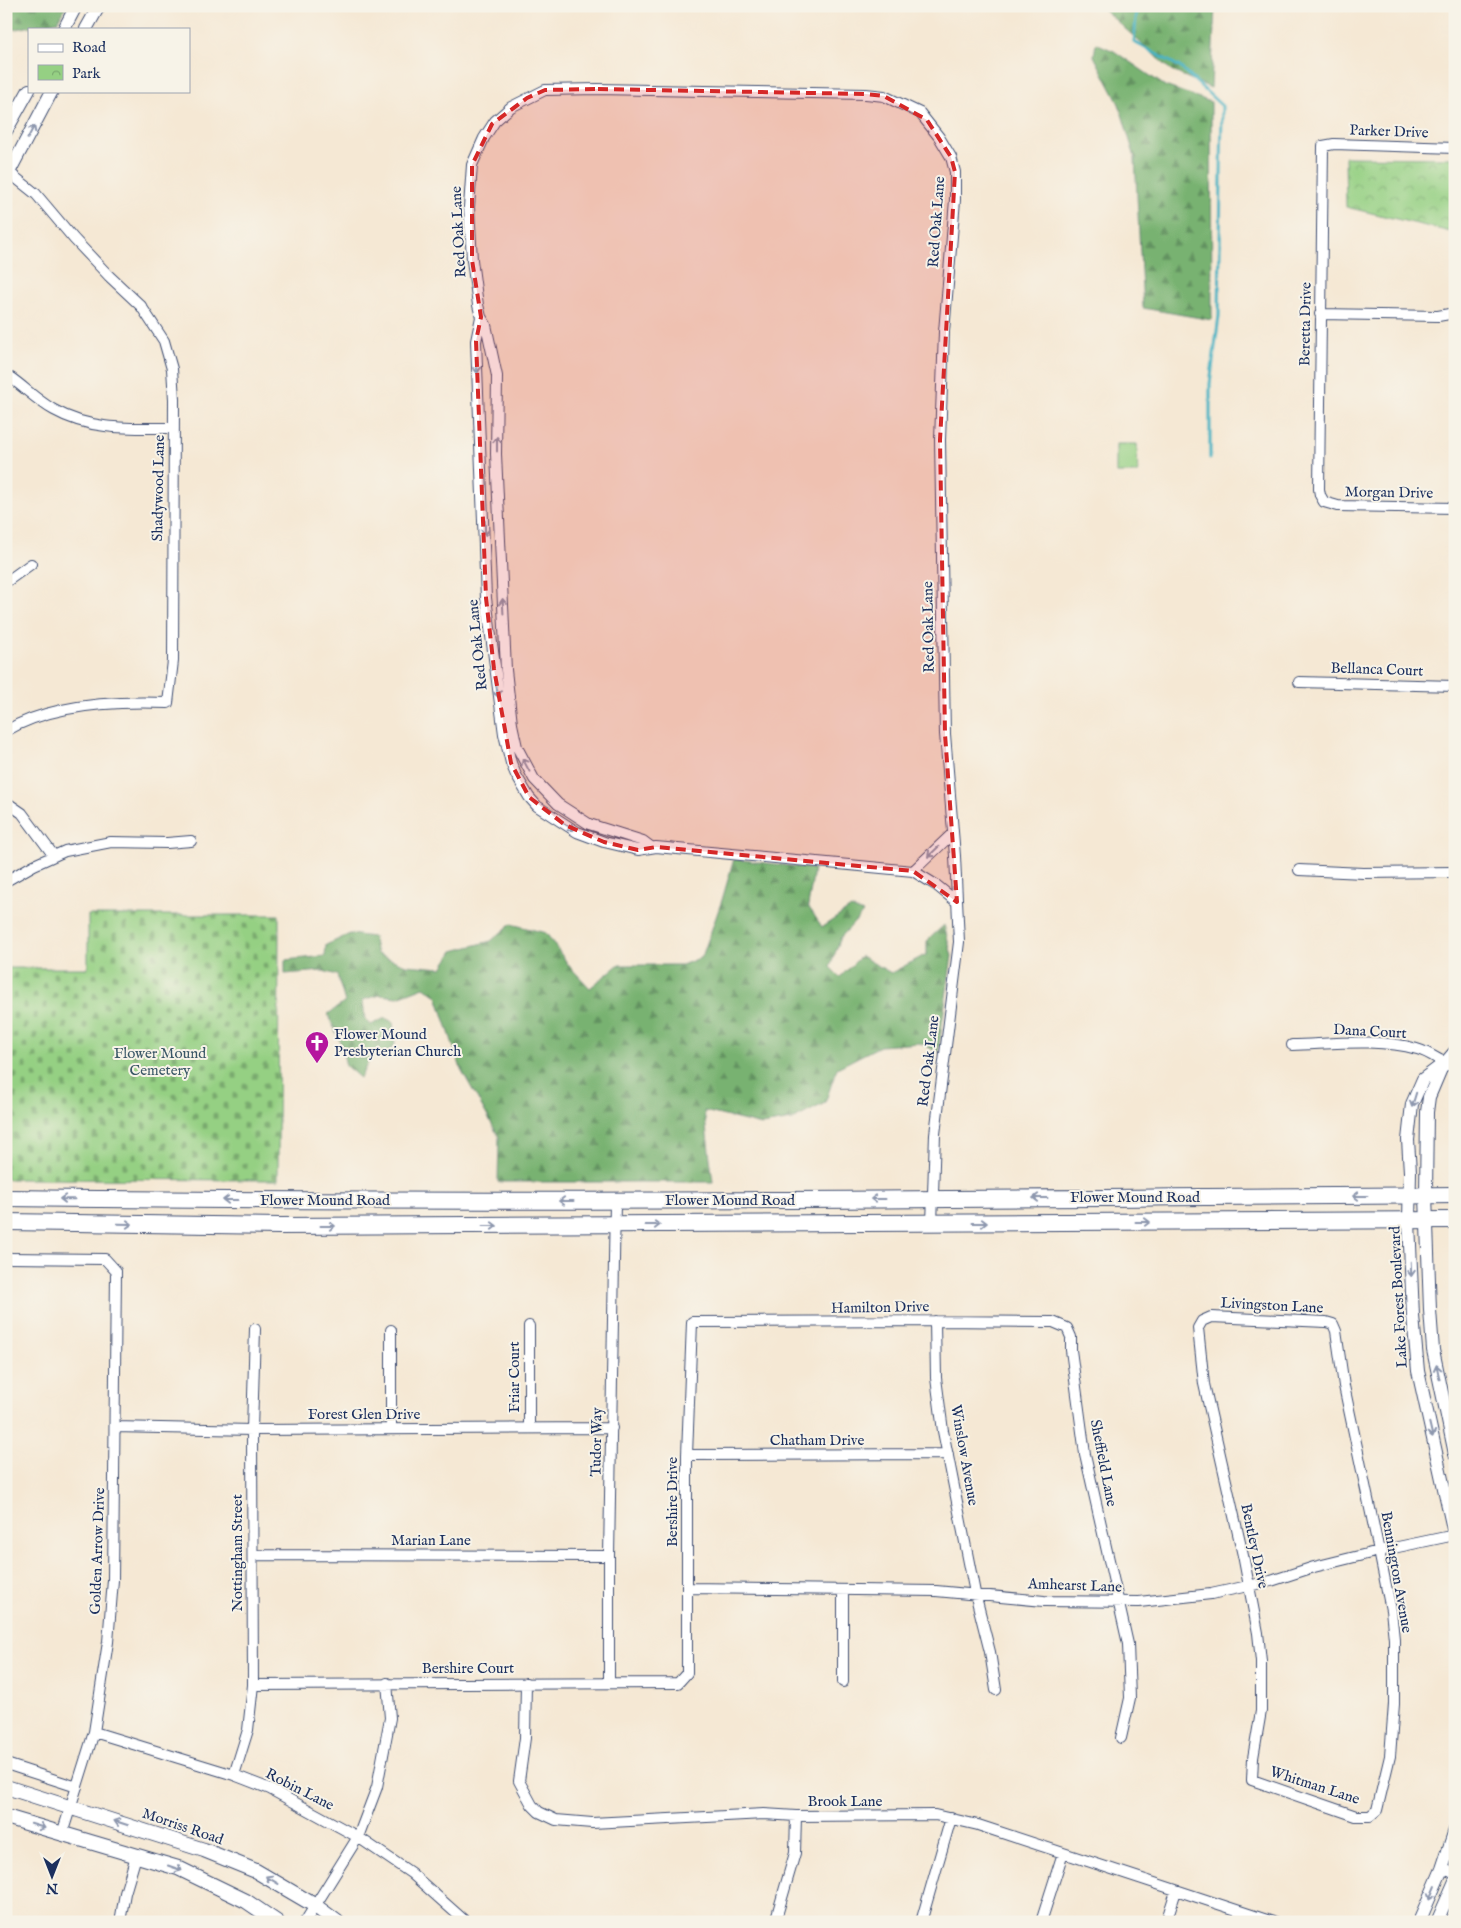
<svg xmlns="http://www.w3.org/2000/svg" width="1461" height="1928" font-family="'IM FELL English',serif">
<defs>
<pattern id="forest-firs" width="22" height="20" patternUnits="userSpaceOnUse" patternTransform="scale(1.25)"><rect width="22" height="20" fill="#78b271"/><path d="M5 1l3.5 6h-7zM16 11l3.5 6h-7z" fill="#629160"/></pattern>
<pattern id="cemetery-stones" width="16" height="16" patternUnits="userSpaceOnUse" patternTransform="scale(1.25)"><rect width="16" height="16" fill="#95d083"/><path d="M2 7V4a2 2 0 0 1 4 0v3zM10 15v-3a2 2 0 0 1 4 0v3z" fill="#79a96e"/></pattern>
<pattern id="park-crowns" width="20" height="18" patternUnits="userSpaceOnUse" patternTransform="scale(1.25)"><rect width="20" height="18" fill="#95d083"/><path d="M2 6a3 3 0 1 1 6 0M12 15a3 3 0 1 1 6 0" fill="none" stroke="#79a96e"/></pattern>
</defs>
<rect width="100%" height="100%" fill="#f7f3e8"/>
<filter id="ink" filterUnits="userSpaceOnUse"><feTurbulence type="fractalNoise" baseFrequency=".02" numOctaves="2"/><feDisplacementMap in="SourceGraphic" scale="10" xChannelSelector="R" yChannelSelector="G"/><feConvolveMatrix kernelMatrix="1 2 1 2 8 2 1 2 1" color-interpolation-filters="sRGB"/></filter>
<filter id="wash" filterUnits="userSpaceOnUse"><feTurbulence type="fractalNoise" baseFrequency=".0096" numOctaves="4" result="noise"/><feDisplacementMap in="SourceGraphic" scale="20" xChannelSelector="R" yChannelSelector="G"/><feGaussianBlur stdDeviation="1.12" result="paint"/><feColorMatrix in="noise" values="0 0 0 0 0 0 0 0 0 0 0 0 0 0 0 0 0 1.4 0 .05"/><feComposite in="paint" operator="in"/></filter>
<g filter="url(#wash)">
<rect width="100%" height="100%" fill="#f5e8d4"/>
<path fill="#95d083" stroke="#588070" d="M1116,444H1137L1138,473H1116Z"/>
<path fill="url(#forest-firs)" stroke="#4a7068" d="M6,6H66L58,21L6,31Z
M1100,6H1215L1211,88L1172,71Z
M1096,43L1114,51L1165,86L1211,102L1212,320L1143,308L1135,158L1119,104L1094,56Z
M734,859L814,869L808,906L822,927L851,908L863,913L841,937L830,967L840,977L861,956L891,973L927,954V941L944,925L952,956L938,1052L920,1043L880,1046L837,1068L825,1103L792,1120L762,1125L704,1111L713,1182H498L499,1137L461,1069L437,996L424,987L398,997L380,995L363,1000L365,1019L371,1025L385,1018L393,1022L395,1045L383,1056L372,1055L360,1078L346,1066L341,1044L328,1014L345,1002L337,975L323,971L285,974V960L325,956L326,945L350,934L373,937L377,954L406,965L442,968L453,951L491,941L511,924L546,933L570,967L590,988L618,965H682L702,957L722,900Z"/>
<path fill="url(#cemetery-stones)" stroke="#588070" d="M88,915H279L278,1180L6,1179V968H88Z"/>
<path fill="url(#park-crowns)" stroke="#588070" d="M1345,157L1455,158V233L1346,207Z"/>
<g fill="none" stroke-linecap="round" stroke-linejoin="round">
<path stroke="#48b4c5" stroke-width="3" d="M1137,6L1134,42L1180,67L1222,106L1219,316L1210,384V458"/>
</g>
</g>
<g filter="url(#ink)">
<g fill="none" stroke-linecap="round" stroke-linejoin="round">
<g stroke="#3c4b70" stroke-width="12">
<path id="minor" d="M1455,148L1334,144L1323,146L1319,489L1320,495L1324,502L1338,506L1455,508
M6,170L36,194L74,239L109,276L141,306L164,341L172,369L174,399L173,661L168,703C118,701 50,704 6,731
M1320,314L1438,316L1455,313
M481,317L476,341L486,598L504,734L511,763L516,775L529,797L537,806L577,832L604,842L638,850L656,847L913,871L936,885L957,902
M6,378H11C25,388 38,401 54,410C91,431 132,428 174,428
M6,582L31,564
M1299,682L1455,686
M6,802L22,813L54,856
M651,847L643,841L589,824L558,804L534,779L517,747L512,724L506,670L496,454L497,376L486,325L481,317L478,305L472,260L469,207L472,165L484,138L495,121L511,107L545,90L598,89L866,94L884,96L920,113L939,137L951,157L955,172V200L944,332L940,440L945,734L955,856L959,942L935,1134L932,1224
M1299,870L1363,873L1455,872
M913,871L953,833
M6,881L34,865L65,851L111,842L167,843L191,841
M1292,1045C1331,1044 1379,1038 1417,1049C1430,1052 1442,1063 1455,1068
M1443,1064L1455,1050
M6,1258L105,1259L116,1271L113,1580L108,1642L94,1732L62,1834
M1211,1317L1326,1322L1333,1324L1336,1331L1344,1386L1379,1551L1391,1610L1394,1639V1704L1390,1756L1377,1810L1370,1816H1356L1252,1780L1253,1758L1261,1711V1661L1258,1633L1244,1560L1204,1384L1198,1328L1202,1321Z
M935,1321L936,1378L943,1431L975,1593L990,1652L996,1690
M115,1427L252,1430L612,1428
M529,1428V1326
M391,1429V1330
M687,1455L948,1454
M253,1555L609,1556
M687,1588L936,1591L1044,1601L1139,1602L1211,1594L1271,1581L1314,1567L1379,1551L1455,1535
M843,1590V1682
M526,1683L525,1738L519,1781L532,1805L539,1812L556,1820L592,1823L764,1814L796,1816L935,1815L978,1825L1273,1922
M609,1683V1556L615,1201
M253,1685L678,1683L687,1673V1455L692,1322L935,1321L1053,1322L1067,1328L1071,1337V1350L1085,1454L1128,1644L1130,1698L1121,1738
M94,1732L234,1775L270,1789L358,1837L411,1873L466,1922
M6,1764L77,1787
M234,1775L248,1730L253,1685L252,1430L255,1329
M1442,1869L1455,1873
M120,1922L125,1893L136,1856
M305,1922L358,1837L377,1787L390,1718L387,1683
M775,1922L795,1853L796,1816
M921,1922L951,1818
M1041,1922L1063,1853
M1166,1922L1176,1891"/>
</g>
<g stroke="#3c4b70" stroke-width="14">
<path id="tertiary" d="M64,29L76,6
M86,29L99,6
M6,131L29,90
M6,178L52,91
M1443,1064L1423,1079L1412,1104L1408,1140L1410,1172L1409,1221L1413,1316L1418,1371L1455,1538
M1443,1064L1429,1097L1427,1112L1426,1195L1430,1310L1433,1350L1455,1454
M1419,1922L1442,1869L1455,1830
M1437,1922L1455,1881"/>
</g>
<g stroke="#3c4b70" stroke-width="16">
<path id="secondary" d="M6,1787L204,1850L256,1871L314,1905L337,1922
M6,1817L178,1868L246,1901L277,1922"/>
</g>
<g stroke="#3c4b70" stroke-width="18">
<path id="primary" d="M6,1198C489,1204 972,1199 1455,1195
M6,1222L279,1226L1455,1220"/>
</g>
<use href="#minor" stroke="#fff" stroke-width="10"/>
<use href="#tertiary" stroke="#fff" stroke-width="12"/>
<use href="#secondary" stroke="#fff" stroke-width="14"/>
<use href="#primary" stroke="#fff" stroke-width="16"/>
</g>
<defs><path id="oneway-shaft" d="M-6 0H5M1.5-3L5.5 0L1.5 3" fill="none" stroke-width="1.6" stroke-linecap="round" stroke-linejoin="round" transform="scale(1.25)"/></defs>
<g stroke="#8d97ae">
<use href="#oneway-shaft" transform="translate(31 132) rotate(-62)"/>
<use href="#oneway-shaft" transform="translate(477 366) rotate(87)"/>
<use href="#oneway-shaft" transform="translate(497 444) rotate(-90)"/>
<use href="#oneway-shaft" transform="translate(485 528) rotate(88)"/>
<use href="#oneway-shaft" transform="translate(503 606) rotate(-93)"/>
<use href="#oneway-shaft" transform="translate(497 690) rotate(81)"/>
<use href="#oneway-shaft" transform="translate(526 765) rotate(-118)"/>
<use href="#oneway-shaft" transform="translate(568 826) rotate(32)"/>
<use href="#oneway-shaft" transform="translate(933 852) rotate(136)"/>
<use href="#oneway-shaft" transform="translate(1414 1100) rotate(107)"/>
<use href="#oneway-shaft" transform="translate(1360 1196) rotate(180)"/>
<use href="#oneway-shaft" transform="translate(1040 1198) rotate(180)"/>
<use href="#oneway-shaft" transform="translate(67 1199) rotate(-179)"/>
<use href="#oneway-shaft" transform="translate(878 1199) rotate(180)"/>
<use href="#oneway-shaft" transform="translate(230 1200) rotate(180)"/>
<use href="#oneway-shaft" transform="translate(566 1201) rotate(180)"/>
<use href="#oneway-shaft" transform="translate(1143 1222)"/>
<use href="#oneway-shaft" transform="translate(980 1223)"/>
<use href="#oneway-shaft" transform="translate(125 1224) rotate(1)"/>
<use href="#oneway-shaft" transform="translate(653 1225)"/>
<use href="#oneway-shaft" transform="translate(328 1226)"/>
<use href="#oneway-shaft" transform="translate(490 1226)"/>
<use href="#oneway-shaft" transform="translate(1411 1269) rotate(88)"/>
<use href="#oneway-shaft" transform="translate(1438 1372) rotate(-102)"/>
<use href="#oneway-shaft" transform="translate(1431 1430) rotate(77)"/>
<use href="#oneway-shaft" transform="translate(121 1823) rotate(-162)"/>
<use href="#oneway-shaft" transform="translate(38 1826) rotate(17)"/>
<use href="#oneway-shaft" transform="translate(175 1868) rotate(19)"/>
<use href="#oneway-shaft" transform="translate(272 1880) rotate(-149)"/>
<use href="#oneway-shaft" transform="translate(1432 1893) rotate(113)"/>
</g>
</g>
<path fill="#d62828" fill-opacity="0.2" stroke="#d62828" stroke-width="4" stroke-dasharray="10 6" stroke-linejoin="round" d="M598,89L866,94L884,96L927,120L951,157L955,172L940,440L945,734L957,902L913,871L656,847L638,850L604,842L565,825L529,797L511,763L494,669L486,598L476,341L481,317L472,260V165L492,124L527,98L545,90Z"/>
<defs>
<g id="church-pin" transform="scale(1.25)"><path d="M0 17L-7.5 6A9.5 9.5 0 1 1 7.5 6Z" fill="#b5179e" stroke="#f7f3e8"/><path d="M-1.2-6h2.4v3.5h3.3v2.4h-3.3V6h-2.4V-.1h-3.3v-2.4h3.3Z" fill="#fff"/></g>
</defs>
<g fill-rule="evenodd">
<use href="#church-pin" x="317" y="1043"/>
</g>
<g text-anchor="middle" stroke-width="4" stroke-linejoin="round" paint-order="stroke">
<g font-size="15" fill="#1b2f5e" stroke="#f7f3e8">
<text transform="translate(1389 131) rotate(2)" y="5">Parker Drive</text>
<text transform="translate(936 222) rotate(-86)" y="5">Red Oak Lane</text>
<text transform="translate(458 232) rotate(-93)" y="5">Red Oak Lane</text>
<text transform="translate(1305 324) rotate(-89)" y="5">Beretta Drive</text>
<text transform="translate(158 488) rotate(-89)" y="5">Shadywood Lane</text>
<text transform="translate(1389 492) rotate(1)" y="5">Morgan Drive</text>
<text transform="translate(928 627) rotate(-91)" y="5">Red Oak Lane</text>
<text transform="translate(477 645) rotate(-96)" y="5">Red Oak Lane</text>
<text transform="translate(1377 669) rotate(2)" y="5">Bellanca Court</text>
<text transform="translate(1370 1031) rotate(3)" y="5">Dana Court</text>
<text transform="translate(928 1061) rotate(-83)" y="5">Red Oak Lane</text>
<text x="1135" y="1202">Flower Mound Road</text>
<text x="325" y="1205">Flower Mound Road</text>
<text x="730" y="1205">Flower Mound Road</text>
<text transform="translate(1398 1297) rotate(-93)" y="5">Lake Forest Boulevard</text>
<text transform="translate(1272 1305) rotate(3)" y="5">Livingston Lane</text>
<text transform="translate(880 1307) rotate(-1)" y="5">Hamilton Drive</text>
<text transform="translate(514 1377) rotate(-90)" y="5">Friar Court</text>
<text x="364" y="1419">Forest Glen Drive</text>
<text x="817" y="1445">Chatham Drive</text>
<text transform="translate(596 1442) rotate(-89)" y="5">Tudor Way</text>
<text transform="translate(965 1455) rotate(80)" y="5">Winslow Avenue</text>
<text transform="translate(1104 1463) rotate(79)" y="5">Sheffield Lane</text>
<text transform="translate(672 1502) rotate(-90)" y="5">Bershire Drive</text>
<text x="431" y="1545">Marian Lane</text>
<text transform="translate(1255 1546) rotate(78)" y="5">Bentley Drive</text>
<text transform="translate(97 1551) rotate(-88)" y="5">Golden Arrow Drive</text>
<text transform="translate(237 1553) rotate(-90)" y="5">Nottingham Street</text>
<text transform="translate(1397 1572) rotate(80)" y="5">Bennington Avenue</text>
<text transform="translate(1075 1585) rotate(2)" y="5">Amhearst Lane</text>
<text x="468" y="1673">Bershire Court</text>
<text transform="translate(1315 1785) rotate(18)" y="5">Whitman Lane</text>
<text transform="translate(300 1789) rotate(27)" y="5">Robin Lane</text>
<text x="845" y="1806">Brook Lane</text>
<text transform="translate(183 1826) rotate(19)" y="5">Morriss Road</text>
</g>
<g font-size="15" fill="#1b2f5e" stroke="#f7f3e8" text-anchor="start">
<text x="334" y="1039">Flower Mound<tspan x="334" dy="17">Presbyterian Church</tspan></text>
</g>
<g font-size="15" fill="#3a5767" stroke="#f7f3e8">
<text x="160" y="1058">Flower Mound<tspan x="160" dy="17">Cemetery</tspan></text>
</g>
</g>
<rect width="1461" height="1928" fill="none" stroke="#f7f3e8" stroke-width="25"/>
<rect x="28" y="28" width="162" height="65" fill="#f7f3e8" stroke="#9fa5b1"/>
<rect x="38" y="44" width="25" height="8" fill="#ffffff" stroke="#9fa5b1"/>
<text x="72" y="52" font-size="15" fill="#1b2f5e">Road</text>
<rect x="38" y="65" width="25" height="15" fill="url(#park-crowns)" stroke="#9fa5b1"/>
<text x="72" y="78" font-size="15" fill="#1b2f5e">Park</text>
<g transform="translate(52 1876) rotate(180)" stroke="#f7f3e8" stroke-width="4" paint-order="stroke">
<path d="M0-4L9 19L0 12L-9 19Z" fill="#1b2f5e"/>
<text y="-8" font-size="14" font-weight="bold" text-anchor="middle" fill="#1b2f5e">N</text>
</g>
</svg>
